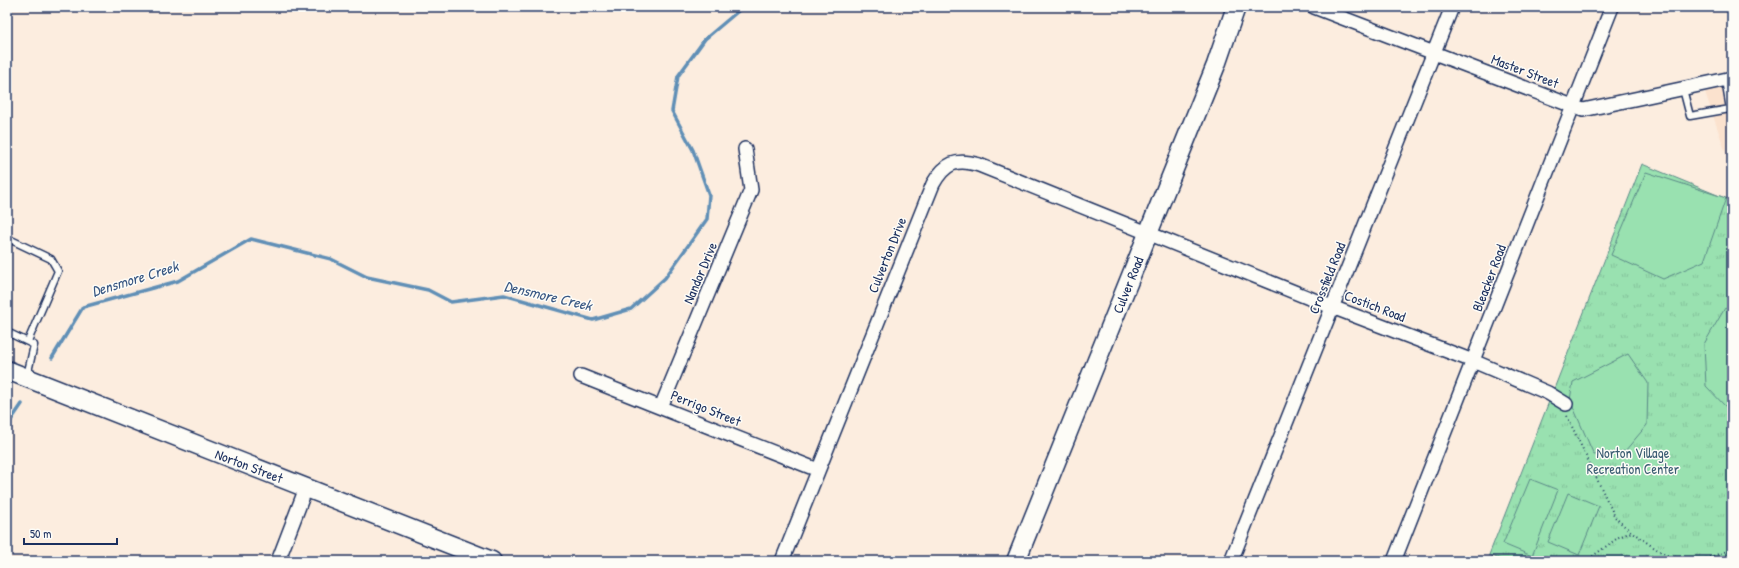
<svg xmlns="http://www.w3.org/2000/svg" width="1739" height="568" font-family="'Patrick Hand',sans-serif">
<defs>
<pattern id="grass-tufts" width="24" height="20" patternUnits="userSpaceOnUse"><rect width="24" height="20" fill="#99e1b0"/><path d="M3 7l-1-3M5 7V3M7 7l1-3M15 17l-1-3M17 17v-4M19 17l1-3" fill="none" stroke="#83c19a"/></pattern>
</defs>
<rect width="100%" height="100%" fill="#fceddf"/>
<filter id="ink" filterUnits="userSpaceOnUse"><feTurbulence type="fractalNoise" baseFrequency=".025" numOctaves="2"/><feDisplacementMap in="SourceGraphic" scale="8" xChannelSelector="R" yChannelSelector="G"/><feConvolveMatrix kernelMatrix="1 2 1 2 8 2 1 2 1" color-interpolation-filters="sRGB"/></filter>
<g filter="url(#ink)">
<path fill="#fbe2ce" d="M1732,86V171L1705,92Z"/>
<path fill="url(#grass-tufts)" stroke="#5a8887" d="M1642,164L1732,201V561H1506L1489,555Z"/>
<path fill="#99e1b0" stroke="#5a8887" d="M1646,172L1726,198L1704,261L1663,279L1611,255Z
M1725,308L1732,312V408L1726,407L1706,386L1704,344Z
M1628,354L1648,383L1647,425L1625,451L1594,455L1570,400L1573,382Z
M1530,479L1558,490L1532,556L1503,544Z
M1568,493L1599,506L1579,555L1548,542Z"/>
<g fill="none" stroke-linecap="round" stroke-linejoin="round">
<path stroke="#618fb6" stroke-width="3.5" d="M52,358L83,307L178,281L251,239L331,259L367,277L428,290L451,302L504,295L593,320L631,309L665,278L707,219L709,195L693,150L672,111L678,76L705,39L743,7
M7,426L22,404"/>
<g stroke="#1b2f5e" stroke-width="9">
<path id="lane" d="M1725,80L1730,109L1732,108
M1683,89L1690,116L1730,109
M7,238L51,259L58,271L28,341
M7,332L34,345L27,376"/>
</g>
<g stroke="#1b2f5e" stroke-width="16">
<path id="street" d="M1314,7L1583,110L1732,78
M581,376L818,470
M661,407L751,190L745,149
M278,561L306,488
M782,561L933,184C945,163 956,158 979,165L1319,302L1473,361L1548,393L1566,404
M1231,561L1452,7
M1394,561L1612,7"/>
</g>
<g stroke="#1b2f5e" stroke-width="21">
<path id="secondary" d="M7,370L492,561
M1016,561L1216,65L1236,7"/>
</g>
<path stroke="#1b2f5e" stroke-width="2" stroke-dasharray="1 3" stroke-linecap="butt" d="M1567,416L1615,517C1624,527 1635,534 1646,542C1681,567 1693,564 1732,549
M1728,551L1732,561
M1586,561L1619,537L1632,532"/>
<use href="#lane" stroke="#fdfcf7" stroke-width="6"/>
<use href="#street" stroke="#fdfcf7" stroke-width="13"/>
<use href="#secondary" stroke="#fdfcf7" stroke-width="18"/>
</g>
</g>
<g text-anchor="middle" stroke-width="3" stroke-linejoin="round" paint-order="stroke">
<g font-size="14" fill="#1b2f5e" stroke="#fdfcf7">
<text transform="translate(1525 71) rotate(21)" y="5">Master Street</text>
<text transform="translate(887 255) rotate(-68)" y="5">Culverton Drive</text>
<text transform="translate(700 273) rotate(-67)" y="5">Nandor Drive</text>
<text transform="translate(1327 278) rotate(-68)" y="5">Crossfield Road</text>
<text transform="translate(1489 278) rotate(-69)" y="5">Bleacker Road</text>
<text transform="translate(1128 285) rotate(-68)" y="5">Culver Road</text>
<text transform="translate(1375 306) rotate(21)" y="5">Costich Road</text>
<text transform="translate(706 408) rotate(22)" y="5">Perrigo Street</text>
<text transform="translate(249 466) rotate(21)" y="5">Norton Street</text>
</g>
<g font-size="14" fill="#3a5c72" stroke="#fdfcf7">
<text x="1633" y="458">Norton Village<tspan x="1633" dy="16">Recreation Center</tspan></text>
</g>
<g font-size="15" font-style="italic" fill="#385783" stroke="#fdfcf7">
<text transform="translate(135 279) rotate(-17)" y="5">Densmore Creek</text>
<text transform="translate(548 296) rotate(13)" y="5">Densmore Creek</text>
</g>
</g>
<rect width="1739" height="568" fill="none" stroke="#fdfcf7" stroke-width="24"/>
<rect x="12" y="12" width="1715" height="544" fill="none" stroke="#1b2f5e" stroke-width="1.5" filter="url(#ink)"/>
<path d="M24 538v6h93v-6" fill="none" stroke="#1b2f5e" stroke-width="2"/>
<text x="30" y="538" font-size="12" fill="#1b2f5e" stroke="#fdfcf7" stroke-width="3" paint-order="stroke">50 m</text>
</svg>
